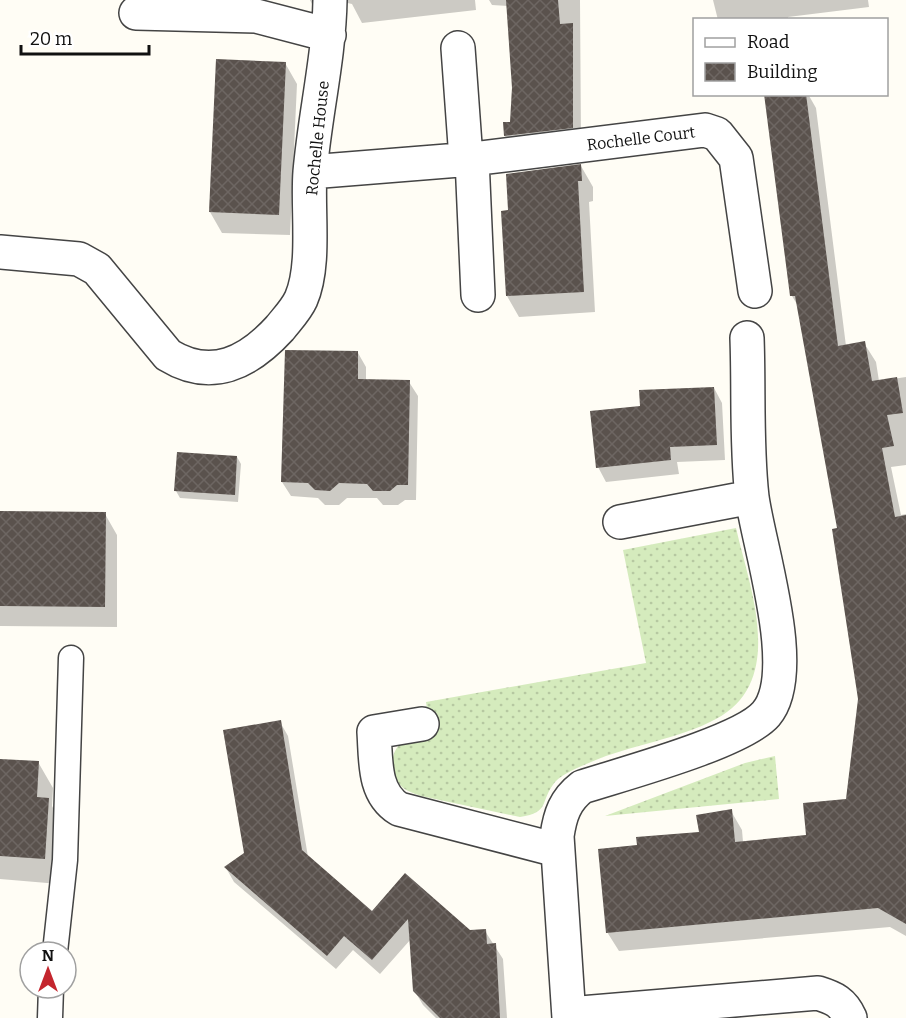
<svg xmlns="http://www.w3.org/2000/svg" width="906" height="1018" font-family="Bitter,serif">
<defs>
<pattern id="grass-dots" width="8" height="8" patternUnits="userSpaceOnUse" patternTransform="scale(1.5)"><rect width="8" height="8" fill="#d5ebbd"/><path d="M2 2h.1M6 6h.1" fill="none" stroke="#b6c8a1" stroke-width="1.8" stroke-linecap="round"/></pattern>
<pattern id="building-cross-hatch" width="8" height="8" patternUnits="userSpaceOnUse" patternTransform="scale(1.5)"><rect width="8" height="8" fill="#5a524d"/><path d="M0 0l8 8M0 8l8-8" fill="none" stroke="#6d6662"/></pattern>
</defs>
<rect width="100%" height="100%" fill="#fffdf5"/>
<path fill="url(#grass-dots)" d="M736,528C750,589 787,681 716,719C679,739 630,745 591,762C581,766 562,774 555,782C539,802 551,812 520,817L421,796C413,793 402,790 397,781C389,770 391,749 403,742C411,737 422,736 431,733L426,702L646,663L623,550Z
M775,756L779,799L605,816L745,763Z"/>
<path fill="#0003" d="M310,0H475L476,10L362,23L352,4L343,2L322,24Z
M489,0H580L581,143L514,151L505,136L511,124L513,48L508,6L492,5Z
M713,0H868L869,7L788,17V20H718Z
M285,63L297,84L290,235L222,233L210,212Z
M766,94H808L816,108L846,346L864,343L876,362L879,381L906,377V465L891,467L901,515L906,514V936L890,927L619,951L607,932L639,847L701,833L731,811L742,830L743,842L808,836L847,801L859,699L838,529L798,306L792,296Z
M581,166L593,187V201L589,202L595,312L519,317L507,296L510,212Z
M358,353L366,367V381L409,382L418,396L416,500H405L398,505H383L377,498H347L339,505H325L318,498L291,496L282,482Z
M714,388L722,403L725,460L677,462L679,474L606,482L598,467L642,407Z
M237,457L241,464L238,502L180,498L176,491Z
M0,513L105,514L117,535V627L0,626Z
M280,722L288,736L308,857L372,913L405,875L470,932L485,931L503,959L507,1018H436L423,1005L414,990L411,939L380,974L353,950L336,969L234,882L226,868L246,854Z
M0,760L38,762L53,788L52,806L62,825L59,884L0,879Z"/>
<path fill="url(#building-cross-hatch)" d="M506,0H558L560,24L573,23V128L504,136L503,122H510L512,88Z
M216,59L286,62L279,215L209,212Z
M764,94H806L838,346L865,341L872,381L897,377L903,413L887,415L894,446L882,448L895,517L906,515V924L878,908L606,933L598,849L637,845L636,837L699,832L696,815L732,809L735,842L806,835L803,803L846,799L858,699L832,529L837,528L795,296H790Z
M581,164L582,181H578L584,292L506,296L501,211L508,210L506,174Z
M285,350L358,351V379L410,380L408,485H397L390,491H373L367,484L339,483L330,491L315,490L308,483L281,482Z
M714,387L717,445L670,447L671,460L596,468L590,411L640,406L639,390Z
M177,452L237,456L235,495L174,491Z
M0,511L106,512L105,607L0,606Z
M281,720L302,850L372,911L405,873L470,930L486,929L487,944L496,943L500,1018H440L413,991L408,919L372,960L344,936L327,956L224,867L244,853L223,730Z
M0,759L39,761L37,797L49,798L45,859L0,856Z"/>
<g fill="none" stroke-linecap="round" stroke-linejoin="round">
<g stroke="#444" stroke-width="27">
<path id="service" d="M55,952L65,860L71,658
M50,1018L51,988"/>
</g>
<g stroke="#444" stroke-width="36">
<path id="minor" d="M136,13L256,16L329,35
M458,48L466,159
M472,159L478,295
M310,172L472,159L705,130L717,134L736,158L755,291
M0,252L79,259L97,269L168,355C212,382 249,362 280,328C287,319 296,310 301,299C316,265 307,209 310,172C315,114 329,58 330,0
M620,522L752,497
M422,724L374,732C376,760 373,793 399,809L557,850
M569,1014L818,993C834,998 843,1002 850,1018
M569,1018L557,836C560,815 565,800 582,787C622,774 742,742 766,714C801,673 759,548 752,497C746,445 749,391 747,338"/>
</g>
<use href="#service" stroke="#fff" stroke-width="24"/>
<use href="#minor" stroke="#fff" stroke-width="33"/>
</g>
<g text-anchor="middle" stroke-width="6" stroke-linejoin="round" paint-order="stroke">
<g font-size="16" fill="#111" stroke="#fff">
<text transform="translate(317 138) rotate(-84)" y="6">Rochelle House</text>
<text transform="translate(641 138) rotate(-7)" y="6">Rochelle Court</text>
</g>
</g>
<rect x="693" y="18" width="195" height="78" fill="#ffffff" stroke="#a0a0a0" stroke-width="1.5"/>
<rect x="705" y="38" width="30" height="9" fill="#ffffff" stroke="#a0a0a0" stroke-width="1.5"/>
<text x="747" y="48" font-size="18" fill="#111111">Road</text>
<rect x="705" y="63" width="30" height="18" fill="url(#building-cross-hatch)" stroke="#a0a0a0" stroke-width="1.5"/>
<text x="747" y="78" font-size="18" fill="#111111">Building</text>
<g transform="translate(48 970)"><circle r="28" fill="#ffffff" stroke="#a0a0a0" stroke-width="1.5"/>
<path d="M0-4.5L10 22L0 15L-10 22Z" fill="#c4262e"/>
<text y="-9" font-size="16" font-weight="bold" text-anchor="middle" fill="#111111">N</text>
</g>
<path d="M21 45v9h128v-9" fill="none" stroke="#111111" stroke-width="3"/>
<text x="30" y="45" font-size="18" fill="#111111" stroke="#ffffff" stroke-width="4.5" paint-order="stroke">20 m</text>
</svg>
